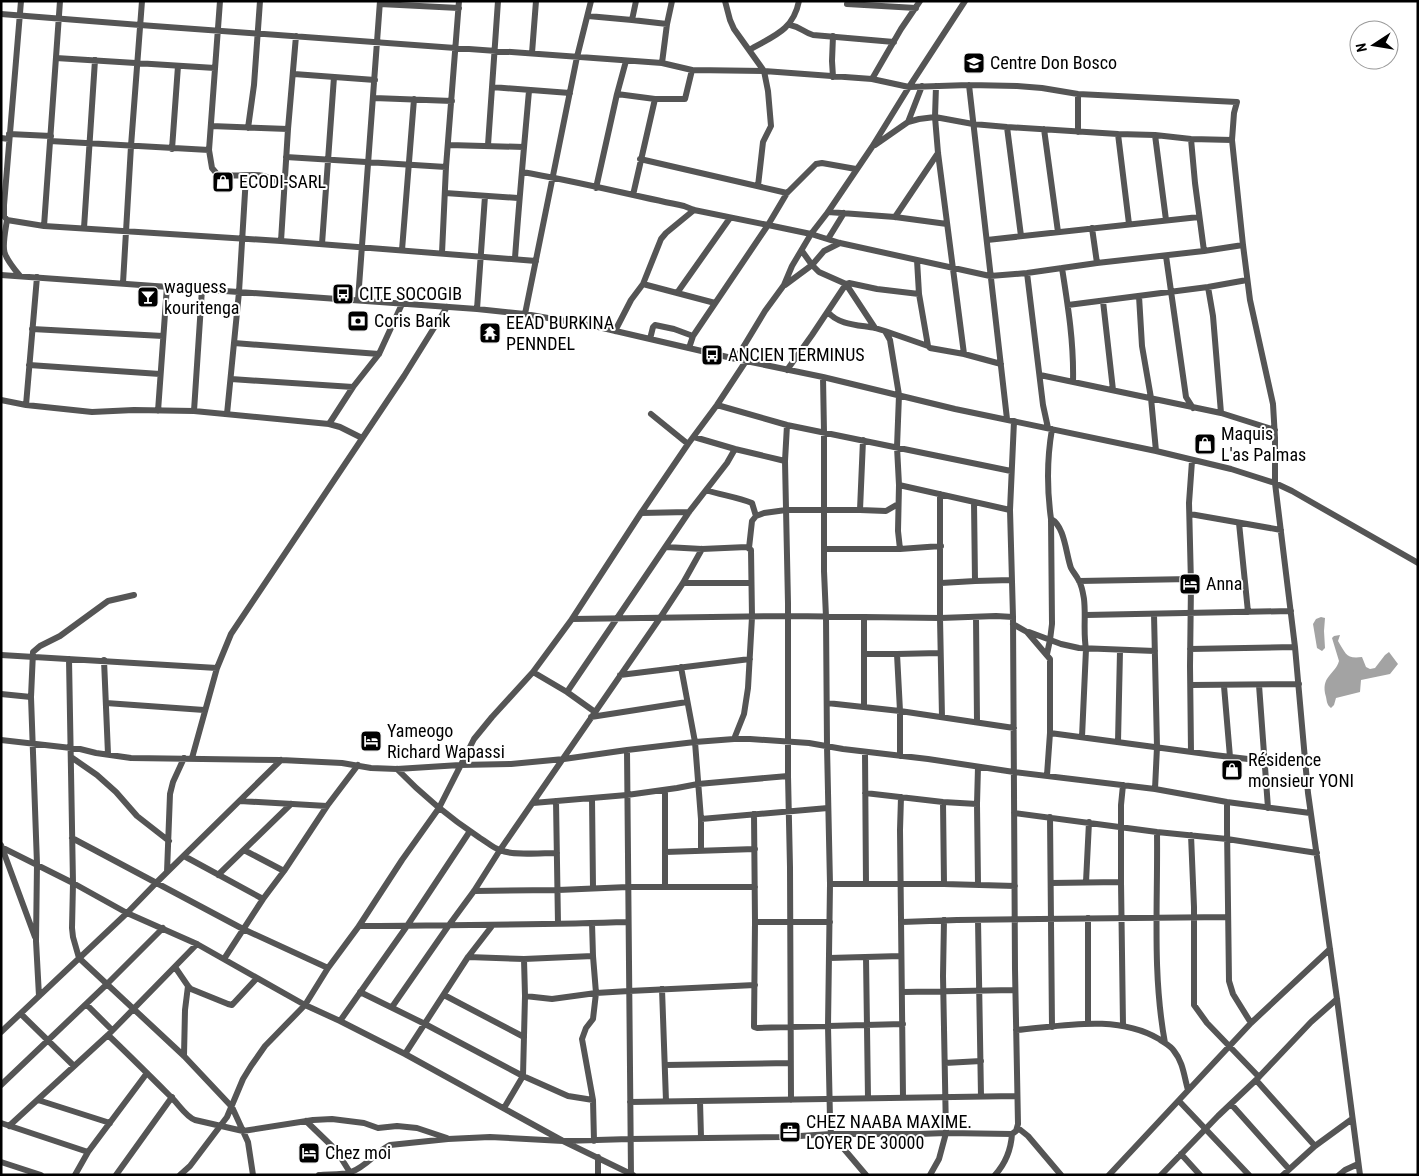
<svg xmlns="http://www.w3.org/2000/svg" width="1419" height="1176" font-family="'Roboto Condensed',sans-serif">
<rect width="100%" height="100%" fill="#fff"/>
<path fill="#a3a3a3" d="M1321,617L1325,618L1324,631L1325,648L1322,651L1317,648L1313,624L1316,619Z
M1340,635L1338,641C1346,654 1346,659 1362,657L1366,667L1370,669L1375,668L1385,655L1389,652L1398,664L1390,674L1361,680L1360,692L1336,698L1334,705L1331,708C1327,705 1327,702 1326,697C1320,676 1335,675 1339,661L1332,638L1334,636Z"/>
<g fill="none" stroke-linecap="round" stroke-linejoin="round">
<path stroke="#555" stroke-width="6" d="M636,1L632,20L667,24
M725,1L730,20L734,29L764,71L768,91L771,126L763,142L758,186
M380,4L459,8
M847,4L916,8
M1,14L140,25L662,63L692,70L764,71L872,79L909,87L969,85L1017,86L1042,88L1078,94L1237,102L1234,113L1232,140L1243,245L1250,300L1273,404L1275,438V483L1295,647L1308,793L1337,999L1360,1175
M588,16L632,20
M790,25C801,27 803,32 813,35L894,42
M749,50C773,36 793,31 799,1
M532,53L536,1
M56,58L215,68
M662,63L667,24L672,1
M294,74L375,80
M833,77L832,61L833,36
M872,79L901,29L920,1
M969,85L1007,419
M936,86L935,117L938,153L964,354
M492,87L570,93
M617,94L655,99L633,195
M1078,94V132
M374,98L452,101
M655,99H685L692,70
M908,122L922,86
M211,126L288,129
M1007,127L1021,236
M248,128L254,85L260,1
M1044,129L1058,232
M9,134L51,136
M1118,134L1129,224
M1155,135L1166,220
M1,138L9,139
M1191,139L1195,183L1204,251
M50,141L209,150L212,168L217,174C243,180 261,166 284,187
M449,145L524,147
M488,145L498,1
M875,145L908,122L919,119L935,117L973,124L1007,127L1118,134L1155,135L1191,139L1232,140
M172,149L178,66
M209,150L220,1
M286,157L446,167
M640,159L787,193
M522,172C576,181 630,195 684,206L694,210L768,225L811,234L840,243L990,276L1027,273L1097,263L1204,251L1243,245
M596,188L617,94L626,61
M445,193L518,198
M828,212L895,217L947,224
M895,217L938,153
M7,220L44,226L281,241L536,261
M44,226L60,1
M84,228L95,60
M1092,228L1097,263
M828,239L844,213
M987,240L1199,217
M281,241L288,129L296,36
M322,244L334,77
M402,250L414,99
M802,251L812,265L819,272L846,284L875,328L885,331L890,340L899,395L897,447L899,485L898,531L900,549
M442,253L446,167L459,1
M1166,256L1186,397L1193,408
M515,258C519,202 524,147 529,91
M917,260L919,294L928,346L930,348L964,354L1001,364
M1062,268C1068,306 1074,343 1073,382
M1027,273L1043,405L1048,428
M1,275L477,309L525,314L594,326L736,359L823,377L955,409L1156,451L1231,469L1275,483L1292,491L1418,563
M20,276C0,252 2,251 7,220L4,216V205L21,1
M123,283L131,146L142,1
M643,284L715,303
M846,284L849,283L877,289L919,294
M785,285L812,265L824,251L840,243
M1208,287L1213,316L1221,413
M677,293L730,218
M1139,296L1142,346L1151,398L1156,451
M358,300L380,1
M1103,301L1113,390
M1068,305L1208,287L1247,280
M477,309L485,196
M828,312C838,325 860,325 875,328
M525,314L577,57L591,1
M32,329L163,336
M615,331L631,300L643,284L661,239L666,233L694,210
M885,331L928,346
M650,339L653,327L655,325L674,329L693,336
M234,343L379,354
M689,348L693,336L768,225L787,193L816,164L822,163L856,169
M736,359L765,311L784,285L792,266L811,234L828,212L872,147L909,87L965,1
M29,365L160,374
M787,370L812,335L846,284
M1040,375L1221,413L1275,430
M823,377L824,432V571L826,617L827,746L830,884L828,1026L830,1119L831,1134L838,1139L844,1149L866,1175
M231,379L353,387
M1,400L26,405L92,412L134,410L194,411L329,424L340,427L362,438
M26,405L37,277
M717,405L787,425L1011,471
M158,411L167,286
M194,411L202,289
M227,414L239,292L246,176
M651,414L688,444
M329,424L353,387L379,354L402,304
M787,425L785,461L788,603V776L790,867L791,1100
M1052,429C1047,458 1047,490 1051,519C1065,526 1066,555 1071,568C1073,572 1077,576 1079,581C1082,586 1083,593 1084,599C1086,616 1083,632 1086,649L1082,737
M694,437L735,449L785,461
M899,485L1010,510
M706,490C721,495 737,497 752,503L756,516
M940,494V618L942,717
M974,502L975,581
M860,510L863,440
M641,513L689,512
M1190,514L1281,530
M1239,523L1248,612
M666,547L702,549L747,547L751,550L752,617L748,688L744,714L734,739
M749,548L752,521L756,516L764,513L786,510H860L886,511L898,504
M824,549H900L941,546
M1079,581L1191,579
M683,583H751
M941,583L975,581L1011,580
M1154,614L1157,747L1155,789
M1086,615L1291,611
M976,617L977,722
M572,619L788,616L940,618L996,616L1013,617
M1013,624L1027,632L1050,659V733L1047,775
M1029,632L1061,644L1079,648L1155,651
M1190,649L1295,647
M864,654H897
M1047,654L1050,640L1052,624L1051,519
M1,655L217,668
M69,659L73,883L72,928L73,937L79,958L184,1056L232,1107L248,1142L253,1175
M104,660L108,754
M681,667L695,742L701,819V851
M533,672L567,692L595,712
M620,675L750,659
M1191,685L1299,684
M1259,685L1268,808
M1224,686L1230,757
M567,692L689,512L727,463L735,449
M1,694L31,697
M106,703L204,710
M827,703L900,711L1014,728
M864,707V617
M591,717L687,702
M1050,733L1214,755L1265,761
M1,740L80,749L96,753L131,758L281,760L342,763L371,768L397,769L460,765L511,764L564,759L627,750L695,742L734,739H750L809,743L843,749L928,759L1014,772L1155,789L1227,802L1310,813
M1118,742L1120,651
M627,750L631,1175
M865,752L866,884
M1191,752L1190,666L1191,584L1189,503L1192,461
M900,756V711L897,654L940,653
M71,757L97,775L116,792L137,816L169,841
M192,758L217,668L231,634L404,376L447,307
M978,767L977,804L978,884
M397,769C422,795 450,818 480,838C487,842 493,848 500,850C513,856 542,853 557,853
M1123,785L1121,805V882L1123,1025
M865,793L943,802L977,804
M901,797L900,830L903,1097
M592,798L593,888
M240,801L327,806
M556,801L558,924
M943,802L944,884
M1227,802V828L1229,981L1233,994L1251,1023
M533,803L627,795L677,788L698,784L788,776
M1014,813L1157,832L1227,839L1317,853
M754,814L755,922L754,1027L757,1028L903,1024
M1050,817L1052,1027
M701,819L828,808
M1157,832C1158,902 1152,973 1165,1043
M1191,835L1194,907V1005L1207,1023L1259,1077
M72,838L243,929L328,968
M1,845L35,937
M1,847L73,883L127,913L197,944L305,1005L340,1021L405,1054L563,1141L633,1175
M244,850L284,871
M665,852L755,849
M184,856L263,899
M167,872L170,794L173,782L184,758
M218,875L291,804
M1086,882L1089,822
M1051,883L1121,882
M830,884H944L1015,886
M665,887V790
M474,891L558,890L628,887H755
M1088,918V1024
M978,920L981,1096
M755,922H830
M902,922L957,920L1228,917
M592,923L593,956L596,993L593,1019L586,1028L582,1039L593,1100L594,1141
M359,926C449,925 538,925 628,922
M468,957L524,959L593,956
M866,957L868,1098
M829,958L901,956
M224,959L263,899L284,871L327,806L358,765
M175,967L188,986L191,989L228,1004L232,1005L257,978
M662,989L666,1101
M360,992L425,1024L523,1076L568,1096L593,1100
M903,992L1015,990
M444,995L524,1037
M39,996L36,941L37,864L31,697L33,652L40,646L60,636L108,601L134,595
M525,996L552,999L596,993L629,991L755,985
M86,1004L112,1030
M392,1007L449,925L474,891L500,850L660,618L683,583L702,549
M21,1014L74,1066
M340,1021L407,926L470,831
M1016,1030C1064,1026 1116,1014 1159,1039C1164,1043 1170,1045 1174,1051C1183,1062 1184,1076 1188,1090
M1,1032L127,913L157,882L281,760
M108,1035C129,1055 149,1075 170,1096C178,1103 185,1116 195,1120L243,1131L313,1120L332,1119L364,1123L378,1128L397,1126L417,1128L447,1138
M405,1054L468,957L492,926
M184,1056L185,1010L188,986
M945,1063L981,1061
M665,1065L790,1063
M1256,1080L1315,1146
M1,1085L106,985L163,928
M38,1100L110,1123
M700,1101L701,1137
M1179,1101L1249,1175
M630,1102L1017,1096
M1231,1104L1289,1169
M504,1108L523,1076L525,996L524,959
M306,1121L336,1150L351,1174
M1,1123L88,1152
M9,1126L108,1035L197,944
M1018,1128L1028,1136L1061,1175
M1181,1154L1200,1175
M598,1157V1175
M1,1162L41,1175
M75,1175L88,1152L147,1073
M116,1175L172,1097
M180,1175L190,1166L227,1117L243,1079L251,1066L265,1046L305,1005L328,968L359,926L402,860L439,808L474,739L492,717L533,672L572,619L641,513L688,444L717,405L746,361
M319,1175C329,1174 342,1175 351,1172C366,1167 376,1152 390,1145L448,1139L490,1137L563,1141L630,1139L784,1137L831,1134H919L946,1133L1012,1134L1016,1131L1018,1124L1015,969L1013,617L1010,510L1014,421
M930,1175L939,1159L946,1133L943,976L944,920
M995,1175C1005,1164 1011,1149 1012,1134
M1109,1175L1251,1023L1330,949
M1161,1175L1218,1116L1256,1080L1311,1022L1337,999
M1283,1175L1315,1146L1352,1119
M1339,1175L1345,1170L1358,1164"/>
</g>
<defs>
<g id="school-square" transform="scale(1.125)"><rect x="-9" y="-9" width="18" height="18" rx="4" fill="#000" stroke="#fff"/><path d="M0-5L7-2L0 1L-7-2ZM-4 1L0 2.5L4 1V4Q0 6-4 4Z" fill="#fff"/></g>
<g id="shop-square" transform="scale(1.125)"><rect x="-9" y="-9" width="18" height="18" rx="4" fill="#000" stroke="#fff"/><path d="M-5-2.5h2.3a2.7 3.5 0 0 1 5.4 0H5L5.5 6h-11ZM-1.5-2.5h3a1.5 2.3 0 0 0-3 0Z" fill="#fff"/></g>
<g id="bus-square" transform="scale(1.125)"><rect x="-9" y="-9" width="18" height="18" rx="4" fill="#000" stroke="#fff"/><path d="M-5-6H5V4H4V6H2V4H-2V6H-4V4H-5ZM-3.5-4V0h7V-4ZM-3.5 1.2v1.5H-2V1.2ZM2 1.2v1.5H3.5V1.2Z" fill="#fff"/></g>
<g id="bar-square" transform="scale(1.125)"><rect x="-9" y="-9" width="18" height="18" rx="4" fill="#000" stroke="#fff"/><path d="M-6-5H6L.8 .8V4.5H3.5V6h-7V4.5H-.8V.8Z" fill="#fff"/></g>
<g id="bank-square" transform="scale(1.125)"><rect x="-9" y="-9" width="18" height="18" rx="4" fill="#000" stroke="#fff"/><path d="M-6-4H6V4H-6ZM0-2.3a2.3 2.3 0 1 0 0 4.6a2.3 2.3 0 1 0 0-4.6Z" fill="#fff"/></g>
<g id="temple-square" transform="scale(1.125)"><rect x="-9" y="-9" width="18" height="18" rx="4" fill="#000" stroke="#fff"/><path d="M0-6L5-2H3V0L6.5 2.5H4V6H1.5V3h-3V6H-4V2.5H-6.5L-3 0V-2H-5Z" fill="#fff"/></g>
<g id="hotel-square" transform="scale(1.125)"><rect x="-9" y="-9" width="18" height="18" rx="4" fill="#000" stroke="#fff"/><path d="M-6-4.5h1.5V1H6V5H4.5V3h-9V5H-6ZM-4 0a1.8 1.8 0 1 1 3.6 0ZM.5 0V-2.5h3Q6-2.5 6 0Z" fill="#fff"/></g>
<g id="office-square" transform="scale(1.125)"><rect x="-9" y="-9" width="18" height="18" rx="4" fill="#000" stroke="#fff"/><path d="M-6-3h4V-5.5h4V-3h4V5H-6ZM-1-4.5V-3h2v-1.5ZM-6 0V1H6V0Z" fill="#fff"/></g>
</defs>
<g fill-rule="evenodd">
<use href="#school-square" x="974" y="63"/>
<use href="#shop-square" x="223" y="182"/>
<use href="#bus-square" x="343" y="294"/>
<use href="#bar-square" x="148" y="297"/>
<use href="#bank-square" x="358" y="321"/>
<use href="#temple-square" x="490" y="333"/>
<use href="#bus-square" x="712" y="355"/>
<use href="#shop-square" x="1205" y="444"/>
<use href="#hotel-square" x="1190" y="584"/>
<use href="#hotel-square" x="371" y="741"/>
<use href="#shop-square" x="1232" y="770"/>
<use href="#office-square" x="790" y="1132"/>
<use href="#hotel-square" x="309" y="1153"/>
</g>
<g text-anchor="middle" stroke-width="4" stroke-linejoin="round" paint-order="stroke">
<g font-size="18" fill="#000" stroke="#fff" text-anchor="start">
<text x="990" y="69">Centre Don Bosco</text>
<text x="239" y="188">ECODI-SARL</text>
<text x="164" y="293">waguess<tspan x="164" dy="21">kouritenga</tspan></text>
<text x="359" y="300">CITE SOCOGIB</text>
<text x="374" y="327">Coris Bank</text>
<text x="506" y="329">EEAD BURKINA<tspan x="506" dy="21">PENNDEL</tspan></text>
<text x="728" y="361">ANCIEN TERMINUS</text>
<text x="1221" y="440">Maquis<tspan x="1221" dy="21">L'as Palmas</tspan></text>
<text x="1206" y="590">Anna</text>
<text x="387" y="737">Yameogo<tspan x="387" dy="21">Richard Wapassi</tspan></text>
<text x="1248" y="766">Résidence<tspan x="1248" dy="21">monsieur YONI</tspan></text>
<text x="806" y="1128">CHEZ NAABA MAXIME.<tspan x="806" dy="21">LOYER DE 30000</tspan></text>
<text x="325" y="1159">Chez moi</text>
</g>
</g>
<rect width="1419" height="1176" fill="none" stroke="#000000" stroke-width="5"/>
<g transform="translate(1374 45) rotate(258)"><circle r="24" fill="#ffffff" stroke="#999999"/>
<path d="M0-4L9 19L0 12L-9 19Z" fill="#000000"/>
<text y="-8" font-size="14" font-weight="bold" text-anchor="middle" fill="#000000">N</text>
</g>
</svg>
